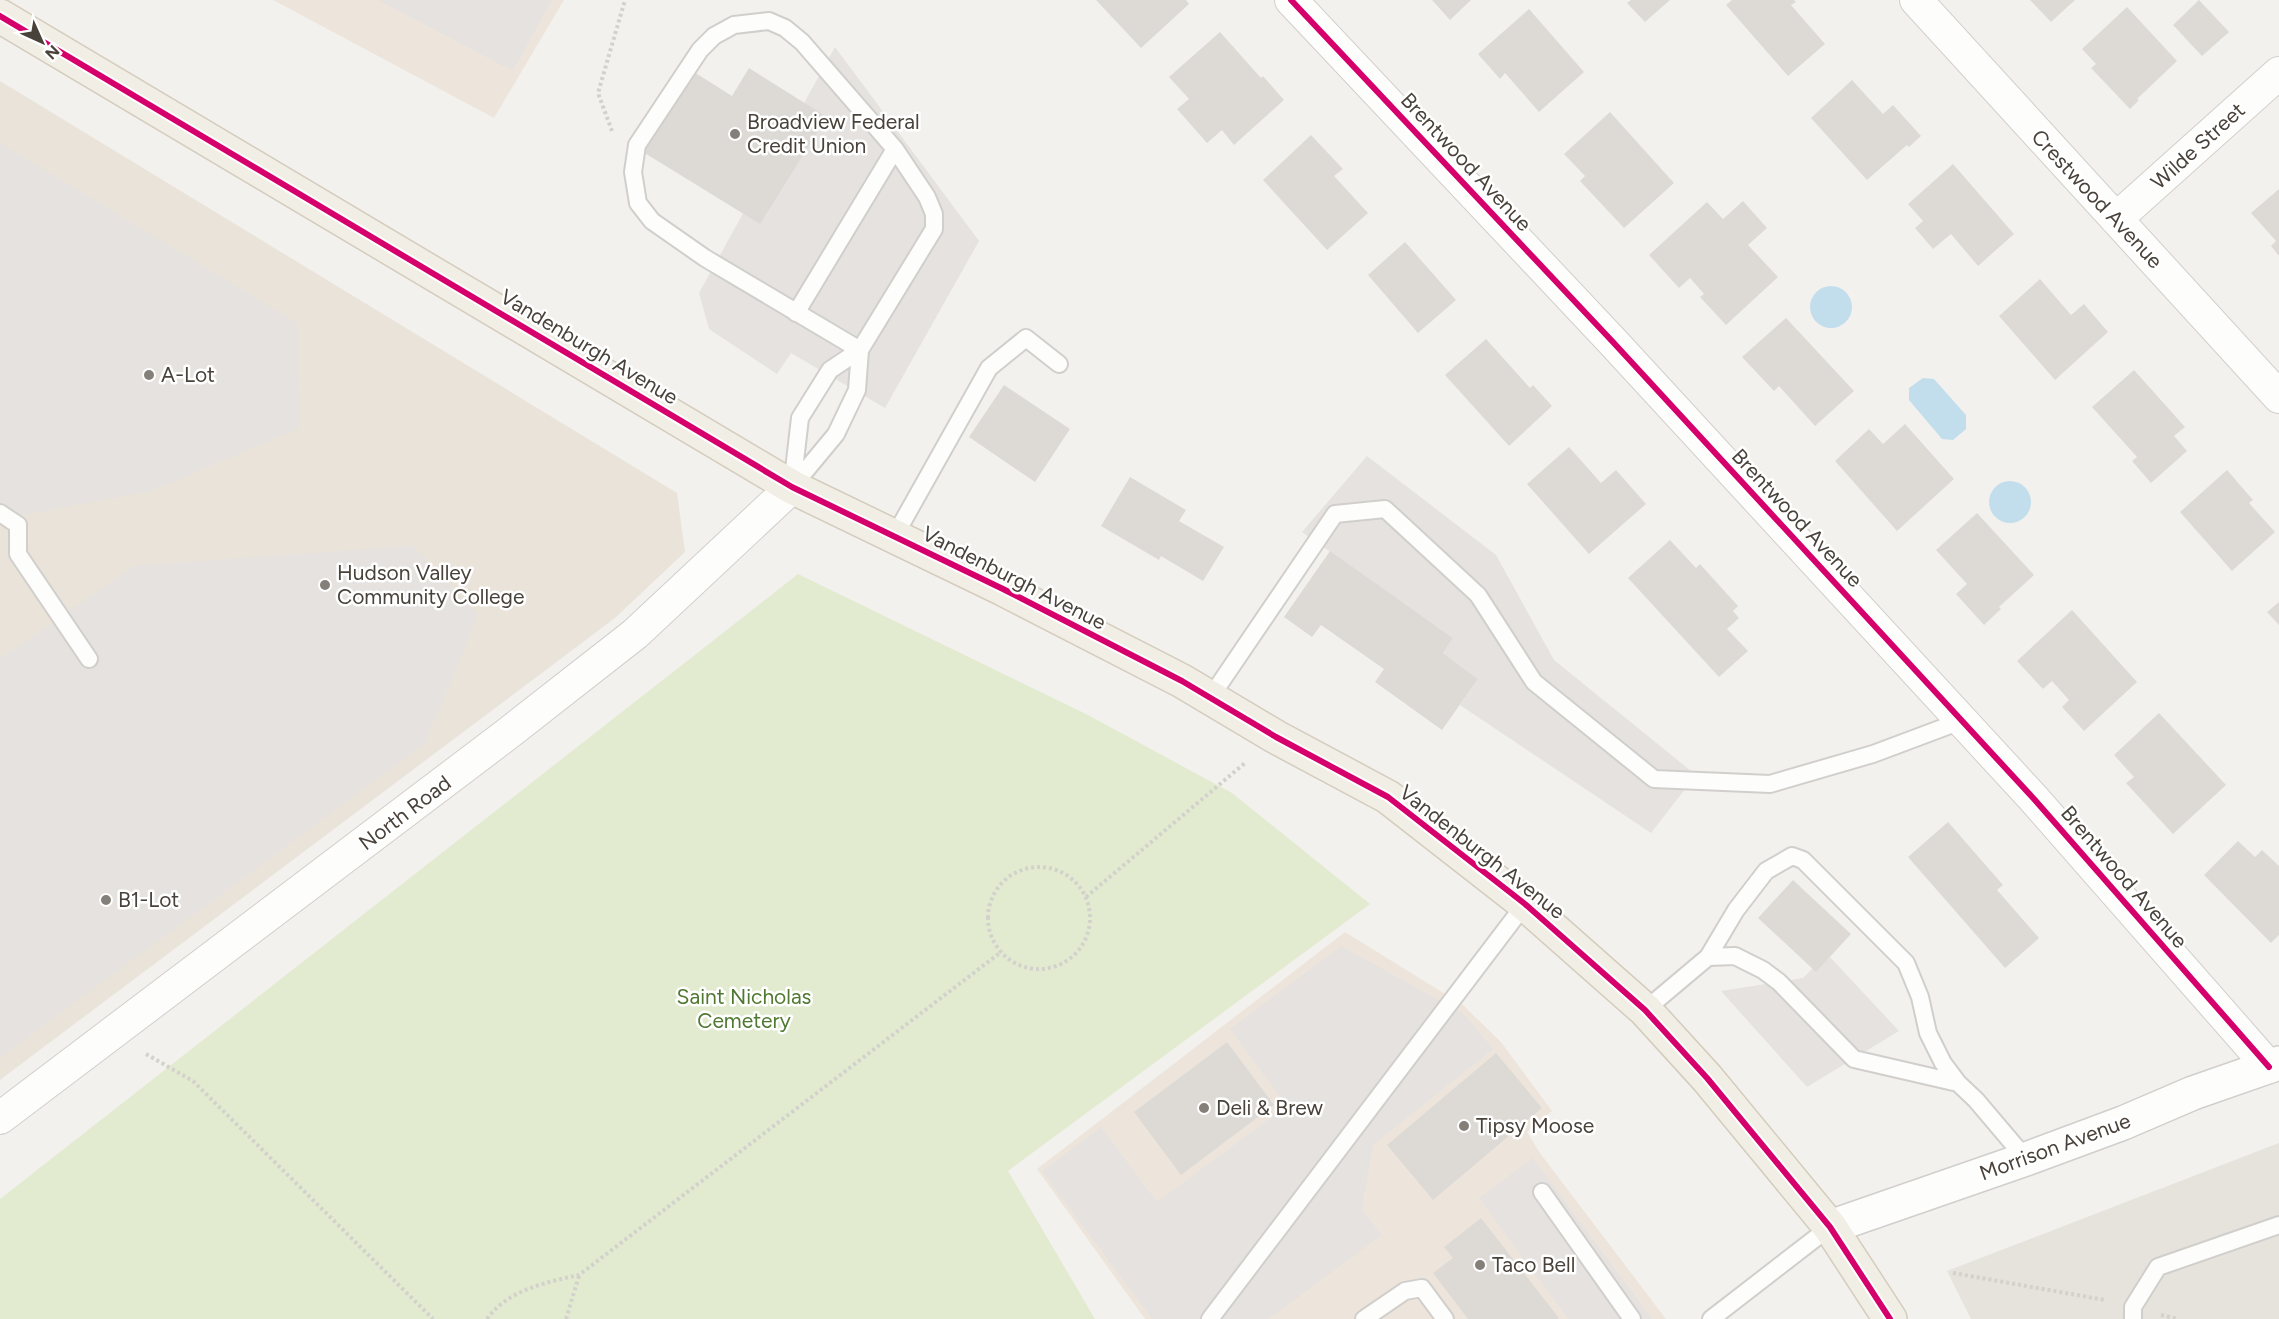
<svg xmlns="http://www.w3.org/2000/svg" width="2279" height="1319" font-family="Figtree,sans-serif">
<rect width="100%" height="100%" fill="#f3f1ee"/>
<path fill="#e6e2dc" d="M2279,1143V1319H1971L1947,1271Z"/>
<path fill="#ede5db" d="M273,0H564L494,118Z
M1345,932L1463,1005L1501,1042L1552,1111L1527,1132L1540,1153L1666,1319H1145L1037,1169Z"/>
<path fill="#e9e3da" d="M0,81L677,493L685,552L615,618L0,1080Z"/>
<path fill="#e2ebd0" d="M798,574L1088,715L1232,793L1370,904L1008,1171L1095,1319H0V1199Z"/>
<path fill="#e5e2df" d="M378,0H552L513,71Z
M835,47L979,241L885,408L791,353L777,374L709,329L699,293Z
M0,143L297,323L299,428L151,491L11,517L0,511Z
M1367,456L1496,555L1554,660L1696,775L1651,833L1460,705L1478,679L1443,653L1453,638L1302,532Z
M413,546L478,615L425,743L0,1058V659L134,566Z
M1341,946L1464,1014L1493,1049L1373,1145L1362,1209L1382,1235L1269,1319H1152L1042,1171L1101,1127L1157,1202L1287,1106L1230,1029Z
M1830,957L1899,1031L1807,1087L1721,991L1803,978L1813,968L1816,971Z
M1533,1158L1652,1319H1568L1479,1198Z"/>
<path fill="#c2deed" d="M1810 307a21 21 0 1 1 42 0a21 21 0 1 1-42 0Z
M1923,378L1934,379L1966,415V429L1953,440L1942,439L1909,400V388Z
M1989 502a21 21 0 1 1 42 0a21 21 0 1 1-42 0Z"/>
<path fill="#dddad6" d="M1096,0H1186L1189,4L1141,48Z
M1432,0H1471L1450,20Z
M1631,0H1670L1645,22L1627,3Z
M1732,0H1794L1796,2L1791,5L1825,44L1788,76L1726,5Z
M2030,0H2075L2051,22Z
M2199,0L2229,32L2202,56L2173,25Z
M2127,7L2177,61L2137,99L2139,100L2130,109L2091,68L2096,64L2082,49Z
M1529,9L1584,72L1539,112L1505,73L1500,79L1478,54Z
M1220,32L1261,78L1263,76L1284,100L1234,145L1222,130L1207,143L1177,109L1189,99L1169,77Z
M749,68L827,117L760,224L643,152L694,72L732,96Z
M1852,80L1883,114L1893,105L1921,136L1909,147L1907,145L1867,180L1811,118Z
M1610,112L1674,183L1624,228L1580,181L1585,176L1564,154Z
M1311,135L1343,169L1334,176L1368,213L1327,250L1263,180Z
M1953,164L2014,234L1978,266L1951,234L1933,249L1915,228L1923,221L1908,204Z
M2279,189V256L2271,246L2276,241L2251,213Z
M1743,201L1767,228L1748,245L1778,277L1726,325L1700,297L1704,294L1690,278L1679,288L1649,255L1707,202L1723,219Z
M1405,242L1456,300L1418,333L1368,275Z
M2040,279L2071,315L2084,304L2108,332L2055,380L1999,316Z
M1786,318L1854,391L1815,426L1779,386L1774,391L1742,357Z
M1486,339L1530,388L1533,385L1552,406L1509,446L1445,375Z
M2134,370L2185,427L2174,436L2187,451L2151,483L2132,461L2137,457L2092,407Z
M1004,385L1070,429L1035,482L969,437Z
M1905,424L1954,479L1897,531L1835,461L1869,429L1883,444Z
M1569,447L1601,483L1616,470L1646,504L1589,554L1527,484Z
M2227,470L2253,500L2249,503L2275,532L2232,571L2180,512Z
M1130,477L1186,510L1179,521L1224,547L1203,581L1161,556L1159,560L1101,526Z
M1977,513L2034,575L1999,607L2001,609L1984,625L1956,594L1967,584L1936,550Z
M1670,540L1696,568L1700,564L1738,606L1733,611L1739,618L1727,629L1748,651L1719,677L1628,578Z
M1330,551L1453,638L1443,653L1478,679L1442,730L1375,682L1384,669L1321,625L1312,637L1284,617Z
M2279,602V625L2267,612Z
M2072,610L2137,682L2084,731L2062,707L2069,700L2052,681L2043,689L2017,661Z
M2159,713L2226,785L2173,834L2126,783L2134,777L2114,755Z
M1948,822L2003,885L1997,890L2039,938L2005,968L1908,857Z
M2238,841L2255,857L2262,850L2279,866V935L2271,943L2204,875Z
M1793,880L1851,934L1816,972L1758,918Z
M1227,1042L1274,1105L1181,1175L1134,1112Z
M1496,1053L1542,1108L1433,1200L1387,1145Z
M1481,1218L1559,1318L1557,1319H1468L1433,1273L1453,1258L1444,1247Z"/>
<g fill="none" stroke-linecap="round" stroke-linejoin="round">
<g stroke="#d1cfcc" stroke-width="20">
<path id="service" d="M796,313L895,149L927,197L934,214V229L860,350L705,258L652,221L638,203L633,172L637,145L700,50L714,36L734,25L769,21L785,28L802,42L895,149
M860,350L857,390L836,434L792,487L800,418L830,370Z
M0,513L18,525V554L89,659
M894,537L989,368L1026,338L1059,364
M1210,698L1335,514L1385,509L1478,595L1534,682L1654,779L1770,784L1873,754L1961,721
M1708,957L1736,910L1766,871L1792,856L1803,860L1906,963L1920,997L1928,1033L1943,1063L1958,1083
M1645,1010L1708,957L1735,956L1763,970L1779,982L1854,1059L1958,1083L1976,1100L2026,1159
M1542,1192L1632,1319
M1210,1319L1525,904
M1364,1319L1405,1291L1422,1288L1445,1319
M1711,1319L1830,1227
M2133,1319V1307L2158,1267L2279,1225"/>
</g>
<g stroke="#d1cfcc" stroke-width="34">
<path id="minor" d="M1291,0L1612,341L2034,799L2269,1067
M1916,0L2279,397
M2116,219L2279,73
M0,1118L506,735L635,634L792,487"/>
</g>
<g stroke="#d1cfcc" stroke-width="36">
<path id="tertiary" d="M1830,1227L2026,1159L2123,1123L2193,1093L2279,1063"/>
</g>
<g stroke="#d4ccbd" stroke-width="36">
<path id="primary" d="M0,16L792,487L1003,589L1182,681L1276,737L1388,797L1525,904L1645,1010L1707,1078L1830,1227L1890,1319"/>
</g>
<path stroke="#d3d1cc" stroke-width="4" stroke-dasharray="3 3" stroke-linecap="butt" d="M612,131L598,93L625,0
M988 918a51 51 0 1 1 102 0a51 51 0 1 1-102 0Z
M1086,897L1245,763
M146,1054L193,1081L433,1319
M1953,1273L2105,1300
M2161,1315L2178,1319
M487,1319C507,1290 547,1282 579,1275L1001,952
M566,1319L579,1276"/>
<use href="#service" stroke="#fdfdfc" stroke-width="16"/>
<use href="#minor" stroke="#fdfdfc" stroke-width="32"/>
<use href="#tertiary" stroke="#fdfdfc" stroke-width="33"/>
<use href="#primary" stroke="#f1eee6" stroke-width="33"/>
<g stroke="#fff" stroke-width="10">
<path id="cycleway" d="M1291,0L1612,341L2034,799L2269,1067
M0,16L792,487L1003,589L1182,681L1276,737L1388,797L1525,904L1645,1010L1707,1078L1830,1227L1890,1319"/>
</g>
<use href="#cycleway" stroke="#d6006c" stroke-width="6"/>
</g>
<g fill="#847f79" stroke="#fff" stroke-width="2">
<circle cx="735" cy="134" r="6"/>
<circle cx="149" cy="375" r="6"/>
<circle cx="325" cy="585" r="6"/>
<circle cx="106" cy="900" r="6"/>
<circle cx="1204" cy="1108" r="6"/>
<circle cx="1464" cy="1126" r="6"/>
<circle cx="1480" cy="1265" r="6"/>
</g>
<g text-anchor="middle" stroke-width="5" stroke-linejoin="round" paint-order="stroke">
<g font-size="21" fill="#49423a" stroke="#fff" text-anchor="start">
<text x="747" y="129">Broadview Federal<tspan x="747" dy="24">Credit Union</tspan></text>
<text x="161" y="382">A-Lot</text>
<text x="337" y="580">Hudson Valley<tspan x="337" dy="24">Community College</tspan></text>
<text x="118" y="907">B1-Lot</text>
<text x="1216" y="1115">Deli &amp; Brew</text>
<text x="1476" y="1133">Tipsy Moose</text>
<text x="1492" y="1272">Taco Bell</text>
</g>
<g font-size="21" fill="#49423a" stroke="#fff">
<text transform="translate(2198 146) rotate(-42)" y="7">Wilde Street</text>
<text transform="translate(1466 162) rotate(47)" y="7">Brentwood Avenue</text>
<text transform="translate(2097 199) rotate(47)" y="7">Crestwood Avenue</text>
<text transform="translate(589 347) rotate(31)" y="7">Vandenburgh Avenue</text>
<text transform="translate(1797 518) rotate(47)" y="7">Brentwood Avenue</text>
<text transform="translate(1014 578) rotate(27)" y="7">Vandenburgh Avenue</text>
<text transform="translate(405 813) rotate(-37)" y="7">North Road</text>
<text transform="translate(1482 852) rotate(38)" y="7">Vandenburgh Avenue</text>
<text transform="translate(2124 877) rotate(49)" y="7">Brentwood Avenue</text>
<text transform="translate(2055 1147) rotate(-20)" y="7">Morrison Avenue</text>
</g>
<g font-size="21" fill="#4f7830" stroke="#fff">
<text x="744" y="1004">Saint Nicholas<tspan x="744" dy="24">Cemetery</tspan></text>
</g>
</g>
<g transform="translate(42 42) rotate(135)" stroke="#ffffff" stroke-width="4.5" paint-order="stroke">
<path d="M0-4.5L10 22L0 15L-10 22Z" fill="#49423a"/>
<text y="-9" font-size="16" font-weight="bold" text-anchor="middle" fill="#49423a">N</text>
</g>
</svg>
